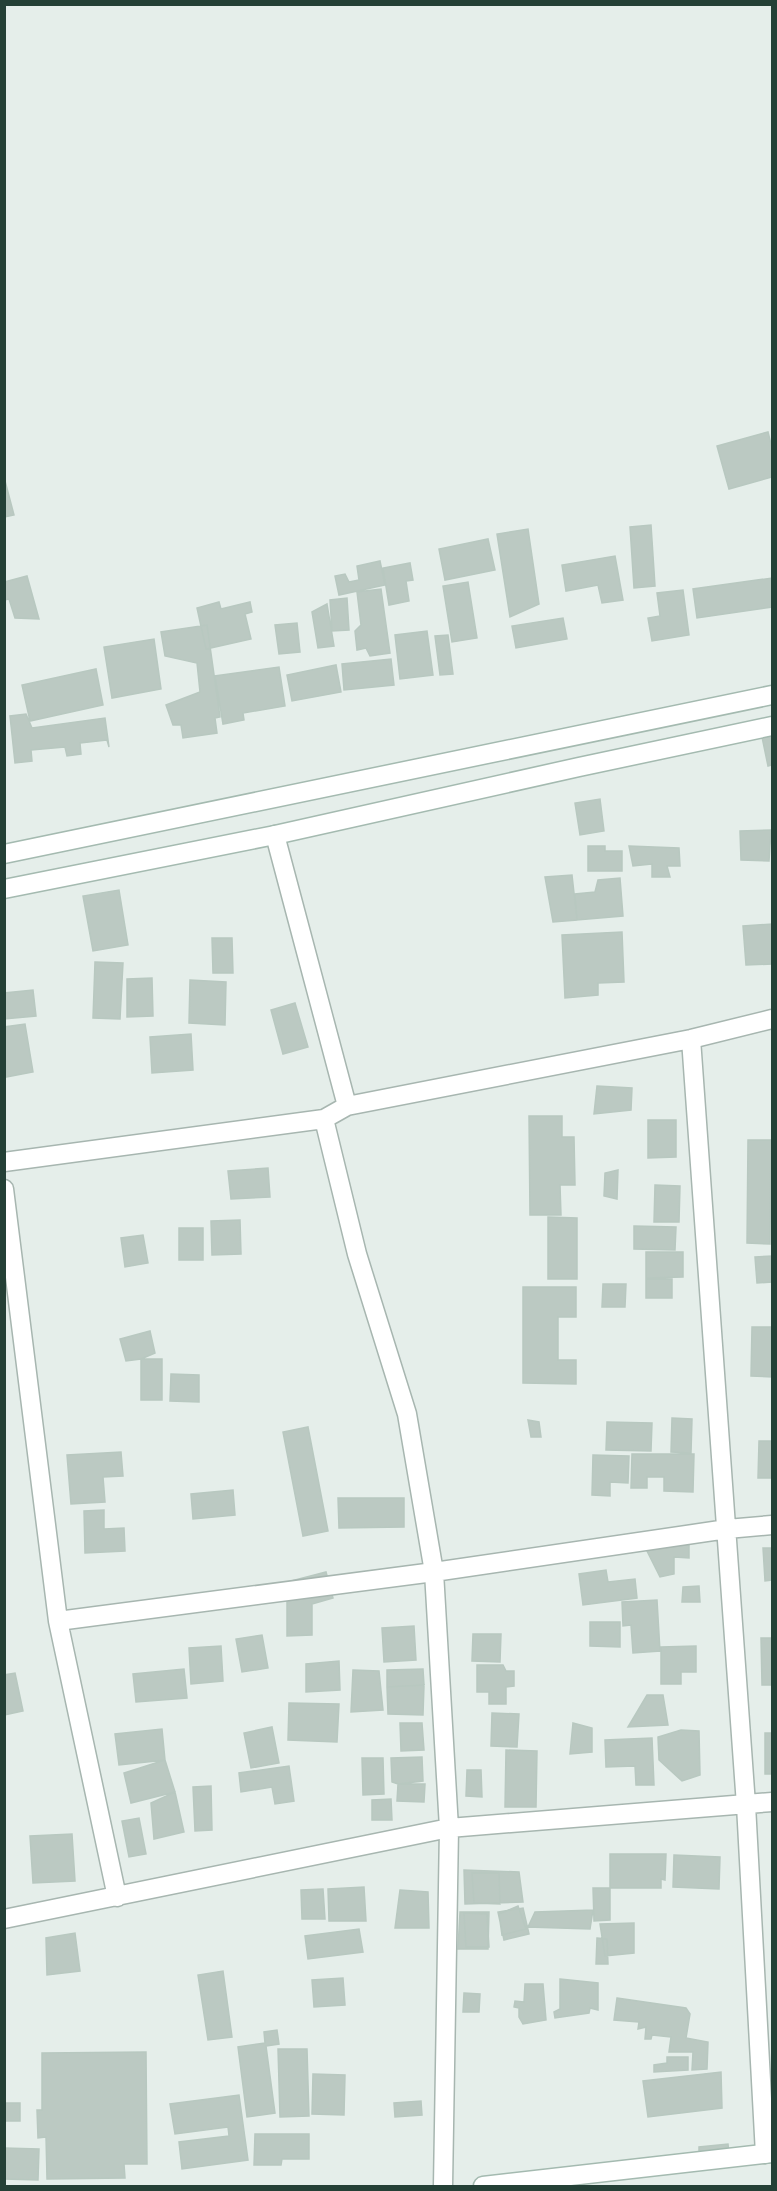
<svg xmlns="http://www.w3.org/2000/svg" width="777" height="2191" font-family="Helvetica,sans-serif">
<rect width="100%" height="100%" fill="#e5eeea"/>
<path fill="#bbc9c2" stroke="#b8c8c0" stroke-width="1.5" d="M768,432L772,448V477L729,489L717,446Z
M4,477L14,515L4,517Z
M651,525L655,586L634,588L630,527Z
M528,529L539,604L510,617L497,534Z
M488,539L495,570L445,580L439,549Z
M615,556L623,600L602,603L598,585L566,591L562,565Z
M380,561L385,585L339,595L335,576L345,574L349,582L359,580L357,566Z
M410,563L413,580L406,581L409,601L389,605L383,568Z
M27,576L39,619L15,618L9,599L4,600V582Z
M772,578V607L697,618L693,589Z
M468,582L477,638L452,642L443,586Z
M381,589L390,653L370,656L366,648L357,650L355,631L361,625L357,592Z
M683,590L689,635L652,641L648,618L660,616L657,593Z
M347,598L349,630L332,631L330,600Z
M219,602L221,609L250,602L252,612L245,614L251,639L206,649L197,608Z
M327,604L334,646L318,648L312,612Z
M563,618L567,639L516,648L512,626Z
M297,623L300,652L279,654L275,625Z
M207,625L220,717L215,718L217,733L183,738L181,725H173L166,705L200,692L197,663L165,656L161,632Z
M427,631L433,675L400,679L395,635Z
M448,635L453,674L440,675L435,636Z
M154,639L161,689L112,698L104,647Z
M391,659L394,685L344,690L342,664Z
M336,665L341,692L292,701L287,675Z
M279,667L285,706L243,713L244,720L223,724L215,676Z
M96,669L103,705L30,721L22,685Z
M26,714L32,728L105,718L109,747L107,740L80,743L81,754L67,756L65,747L31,750L32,761L15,763L10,716Z
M772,735V765L768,766L762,737Z
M600,799L604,831L580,835L575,803Z
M771,830L769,861L741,860L740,831Z
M588,846H605V851H622V871H588Z
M629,846L679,848L680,866H667L670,877H652V864L633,866Z
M572,875L577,920L553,922L545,877Z
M620,878L623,916L577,920L575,894L595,892L598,880Z
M119,890L128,945L93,951L83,896Z
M772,924V964L746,965L743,926Z
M622,932L624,982L598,983V995L565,998L562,935Z
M212,938H232L233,973H213Z
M95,962L123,963L120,1019L93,1018Z
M152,978L153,1016L127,1017V979Z
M190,980L226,982L225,1025L189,1023Z
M33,990L36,1016L4,1019V993Z
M295,1003L308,1047L283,1054L271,1010Z
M25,1024L33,1072L6,1077L4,1027Z
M191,1034L193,1070L152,1073L150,1037Z
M597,1086L632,1088L631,1110L594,1114Z
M529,1116H562V1137H574L575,1185H560L561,1215H530Z
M648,1120H676V1157L648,1158Z
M748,1140H771L770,1244L747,1243Z
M268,1168L270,1197L231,1199L228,1171Z
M618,1170L617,1199L604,1196L605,1173Z
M655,1185L680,1186L679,1222H654Z
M548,1217L577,1218V1279H548Z
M240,1220L241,1254L212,1255L211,1221Z
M634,1226L676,1227L675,1250L634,1249Z
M179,1228H203V1260H179Z
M143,1235L148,1263L125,1267L121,1238Z
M646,1252H683V1277L646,1278Z
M772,1256V1282L757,1283L755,1257Z
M646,1279H672V1298H646Z
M603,1284H626L625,1307H602Z
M523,1287H576V1317H558V1360H576V1384L523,1383Z
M752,1327H772V1377L751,1376Z
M150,1331L155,1353L141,1359L126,1361L120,1339Z
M141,1359H162V1400H141Z
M171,1374L199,1375V1402L170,1401Z
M672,1418L692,1419L691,1453L671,1452Z
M528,1420L539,1422L541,1437H531Z
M607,1422L652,1423L651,1451L606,1450Z
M308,1427L328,1531L303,1536L283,1432Z
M759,1441H772V1478H758Z
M121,1452L123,1476L103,1477L105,1502L71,1504L67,1455Z
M632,1454H694L693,1492L664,1491V1477H647V1488H631Z
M593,1455L629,1456L628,1483L610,1482V1496L592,1495Z
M233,1490L235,1515L193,1519L191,1494Z
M338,1498H404V1527L339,1528Z
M104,1510V1529L124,1528L125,1551L85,1553L84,1511Z
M689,1534V1558L674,1557V1574L660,1577L642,1541Z
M763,1548H772V1580L765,1581Z
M606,1570L608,1582L635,1579L637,1598L583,1605L579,1574Z
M326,1572L333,1598L312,1604V1635L287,1636V1582Z
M699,1586L700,1602H682L683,1587Z
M657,1600L660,1651L633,1653L631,1625L623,1626L622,1602Z
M590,1622H620V1647L590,1646Z
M414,1626L416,1660L384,1662L382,1628Z
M473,1634H501L500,1662L472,1661Z
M262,1635L268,1668L242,1672L236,1639Z
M761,1638H772V1685H762Z
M221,1646L223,1681L191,1684L189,1648Z
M696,1646V1672H681V1684H661V1647Z
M339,1661L340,1690L306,1692V1664Z
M477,1665H503L506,1671H514V1686L506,1687V1704H489V1692H477Z
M184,1669L187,1698L136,1702L133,1674Z
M423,1669L424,1685L387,1687V1670Z
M353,1670L379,1671L383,1710L351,1712Z
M15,1673L23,1711L4,1715V1675Z
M424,1685L423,1715L388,1714L387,1687Z
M647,1695H663L668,1725L628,1727Z
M289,1703L339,1704L337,1742L288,1740Z
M492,1713L519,1714L517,1747L491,1746Z
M400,1723H422L424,1750L401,1751Z
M573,1723L592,1728V1752L570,1754Z
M272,1727L279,1763L251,1768L244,1733Z
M162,1729L165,1760L119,1765L115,1734Z
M681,1730L699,1731L700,1775L682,1781L659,1760L658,1737Z
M765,1733H772V1774H765Z
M652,1738L654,1785H636L635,1766L606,1767L605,1740Z
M506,1750L537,1751L536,1807H505Z
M422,1757L423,1781L398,1784L392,1782L391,1758Z
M362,1758H383L384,1794L363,1795Z
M165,1760L175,1792L131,1803L124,1773Z
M289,1766L294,1801L275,1804L272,1787L241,1792L239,1773Z
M467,1770H481L482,1797L466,1796Z
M398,1784H425L424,1802L397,1801Z
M211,1786L212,1830L195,1831L193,1787Z
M175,1792L184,1832L154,1839L151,1803Z
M391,1799L392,1820H372V1800Z
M139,1818L146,1854L129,1857L122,1821Z
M72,1834L75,1881L33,1883L30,1836Z
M610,1854H666L665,1880L661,1879V1888H610Z
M674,1855L720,1857L719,1889L673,1887Z
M464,1870L519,1872L523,1902L465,1904Z
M472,1873H499L500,1904L474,1903Z
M364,1887L366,1921H329L328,1889Z
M593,1888H610V1920L594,1921Z
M323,1889L325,1919H302L301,1890Z
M400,1890L428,1892L429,1928H395Z
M518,1906L526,1929L502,1935L499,1914Z
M523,1908L529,1934L504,1940L498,1912Z
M593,1910L590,1929L528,1927L535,1912Z
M460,1912H489L488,1949H458Z
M464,1913L487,1914L489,1947H466Z
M634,1923V1953L605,1956L600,1924Z
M359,1929L363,1952L308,1959L305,1936Z
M75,1933L80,1971L47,1975L46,1938Z
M597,1938L607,1939L608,1964H596Z
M223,1971L232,2037L208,2040L198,1975Z
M343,1978L345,2005L314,2007L312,1980Z
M560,1979L598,1983V2010L590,2008L589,2013L555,2018L554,2012L560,2009Z
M525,1984H543L546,2020L523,2024L519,2017V2008L514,2007L515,2001L524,2002Z
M464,1993L480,1994L479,2012H463Z
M617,1998L686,2008L690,2014L686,2038L708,2042L707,2069L692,2070L693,2052H669L671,2037L652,2035L651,2039H645L646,2027L638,2029L639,2022L614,2020Z
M277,2030L279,2044L266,2046L275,2113L247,2117L238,2047L265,2043L264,2032Z
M278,2049H307L309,2116L280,2117Z
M146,2052L147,2164H124L125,2178L47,2179L46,2137L38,2138L37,2110H42V2053Z
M667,2057H688V2070L654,2072V2065L667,2063Z
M721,2072L722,2108L648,2117L643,2081Z
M313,2074L345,2075L344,2115L312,2114Z
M239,2095L248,2160L182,2169L179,2142L229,2136L228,2127L175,2134L170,2104Z
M421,2101L422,2115L395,2117L394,2103Z
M4,2103H20V2121H4Z
M255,2134H309V2159H282L281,2165H254Z
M728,2144L729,2154L699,2157V2147Z
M4,2148L39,2149L38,2180L4,2179Z"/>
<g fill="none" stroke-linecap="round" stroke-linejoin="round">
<g stroke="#a7b6b0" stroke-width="21">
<path id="street" d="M275,835L347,1106
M691,1039L746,1805L765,2154
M324,1119L357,1254L407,1414L434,1572L449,1828L443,2186
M4,1162L324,1119L347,1106L691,1039L772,1019
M4,1189L58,1621L117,1897
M58,1621L434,1572L727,1529L772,1525
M4,1919L449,1828L772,1802"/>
</g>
<g stroke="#a4bab0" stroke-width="21">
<path id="secondary" d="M4,854L772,695
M4,889L275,835L579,767L772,726
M483,2186L772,2153"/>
</g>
<use href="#street" stroke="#fff" stroke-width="18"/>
<use href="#secondary" stroke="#fff" stroke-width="18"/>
</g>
<rect width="777" height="2191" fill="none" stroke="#244036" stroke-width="12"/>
</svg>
